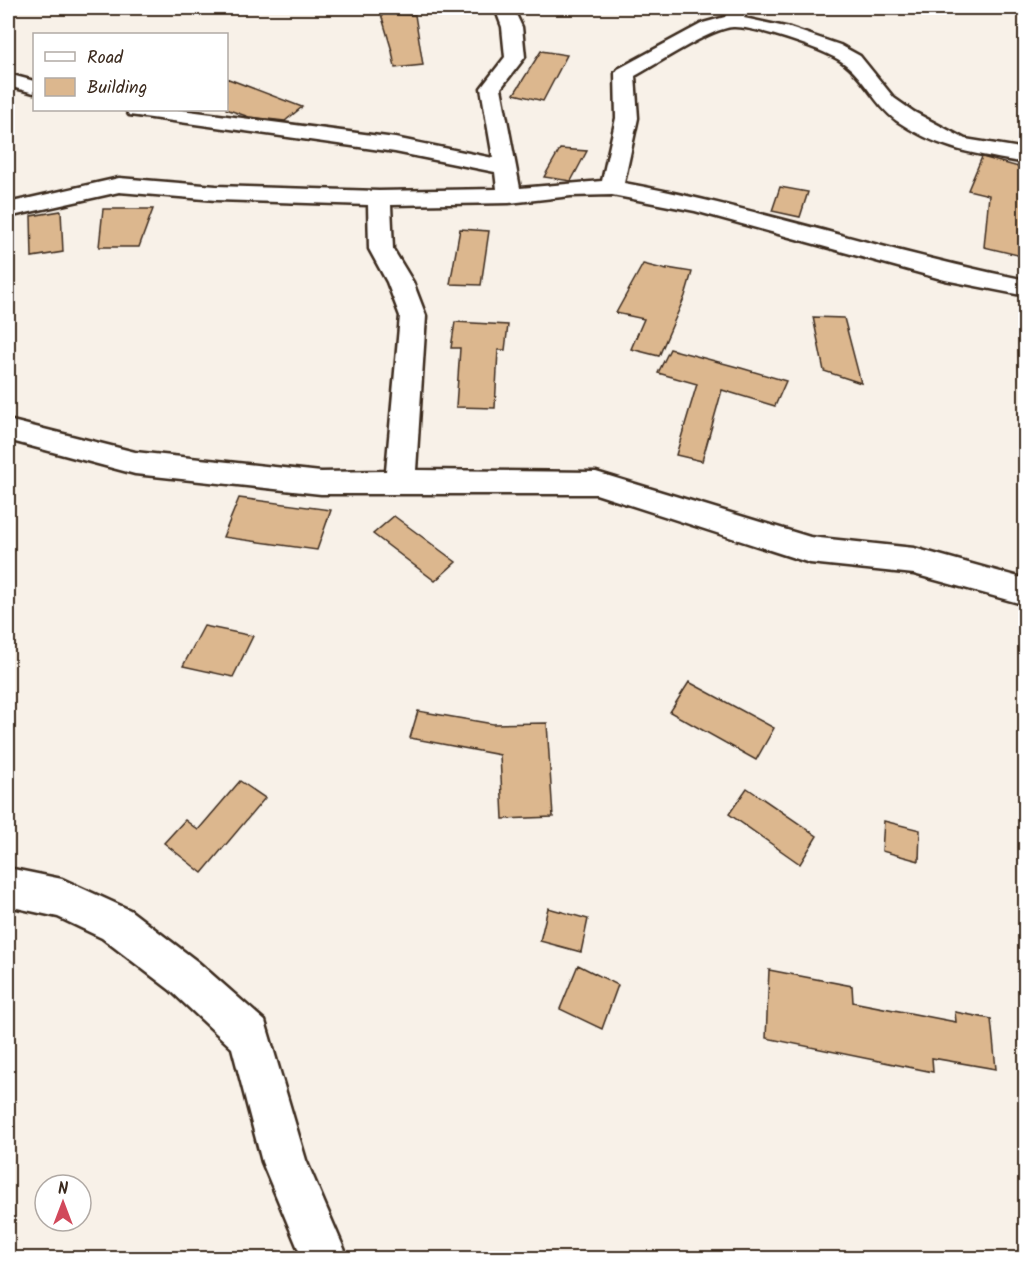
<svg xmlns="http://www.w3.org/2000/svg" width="1033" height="1266" font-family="Kalam,sans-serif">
<rect width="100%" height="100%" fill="#f8f1e8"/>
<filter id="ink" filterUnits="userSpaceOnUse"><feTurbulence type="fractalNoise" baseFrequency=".0167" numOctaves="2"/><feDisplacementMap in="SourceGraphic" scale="12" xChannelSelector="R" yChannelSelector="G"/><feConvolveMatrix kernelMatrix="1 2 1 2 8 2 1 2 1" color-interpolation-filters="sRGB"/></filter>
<g filter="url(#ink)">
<path fill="#dcb78e" stroke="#3b2a1e" stroke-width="1.5" d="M381,14L415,15L423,65L395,68L392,51Z
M541,51L567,55L543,101L514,94Z
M226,78L302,107L285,121L249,117L226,109Z
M560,149L587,151L571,181L544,177Z
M982,157L1026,169V257L984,247L989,195L968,190Z
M780,187L808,192L800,217L772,211Z
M103,209H153L139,247H99Z
M61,211L63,252L32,257L31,216Z
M460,229L489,231L481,285L450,284Z
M643,264L667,270V268L692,272L685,296L659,356L631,349L644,319L616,313Z
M813,317L844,318L861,383L824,371Z
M455,322L508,325L505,350H498L495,408L456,407L460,348H451Z
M670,349L741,368L786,381L775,406L722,390L702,461L676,455L697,384L658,373Z
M239,498L331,510L317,550L223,537Z
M394,516L456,562L435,581L373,534Z
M204,626L253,636L233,677L183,666Z
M689,682L774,728L756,760L670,712Z
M418,711L493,724L547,723L553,817L503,819L500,755L410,738Z
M240,781L265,798L202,873L164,843L185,820L198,830Z
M747,788L817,836L800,864L729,814Z
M884,821L920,830L919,861L882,851Z
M548,908L588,919L581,952L540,941Z
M578,965L618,985L602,1029L560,1009Z
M769,970L852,986L853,1002L956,1022L955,1012L991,1019L996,1069L932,1058L933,1072L766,1038Z"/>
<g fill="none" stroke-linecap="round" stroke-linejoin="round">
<g stroke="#3b2a1e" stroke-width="5">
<path id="minor" d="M495,8H513L522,27L525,57L501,88L520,188L602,181L616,118L615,73L618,69L703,23L725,17L730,8H748L744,18L790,28L840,45L860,56L894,98L914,112L965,139L1026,149V163C976,154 940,150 897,121C875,105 865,79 845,64C828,50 755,26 733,27C711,28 657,64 635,76L638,118L624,183C760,208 890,253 1026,280V296L945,280L695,211L612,195L571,196L509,203L391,205L393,249L413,282L426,316L416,470L596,472L810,537L914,548L1026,579V605L914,574L810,563L596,494H321L135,474L8,440V420L135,452L321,472L386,471L400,316L387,282L369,249L368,205L216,200L119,192L8,217V203L119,178L216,186L379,191L497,189L495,172L395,152L137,116L129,115L126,110H181L395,138L493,158L481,88L505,57L502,27Z
M8,74L34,81V93L8,86Z
M8,868L62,879L130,910L198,962L265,1021L306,1160L348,1258H302L262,1162L232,1048L170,990L102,938L58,917L8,906Z"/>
</g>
<use href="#minor" fill="#fff" fill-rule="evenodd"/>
</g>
</g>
<rect width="1033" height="1266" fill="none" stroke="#fff" stroke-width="30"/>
<rect x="15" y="15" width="1003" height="1236" fill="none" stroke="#3b2a1e" stroke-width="2" filter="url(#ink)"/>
<rect x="33" y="33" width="195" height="78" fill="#ffffff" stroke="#b1aaa5" stroke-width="1.5"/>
<rect x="45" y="52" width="30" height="9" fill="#ffffff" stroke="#b1aaa5" stroke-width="1.5"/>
<text x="87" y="63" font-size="18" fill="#3b2a1e">Road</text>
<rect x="45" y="78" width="30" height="18" fill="#dcb78e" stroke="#b1aaa5" stroke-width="1.5"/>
<text x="87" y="93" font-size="18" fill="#3b2a1e">Building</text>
<g transform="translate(63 1203)"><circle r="28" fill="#ffffff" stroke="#b1aaa5" stroke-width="1.5"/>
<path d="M0-4.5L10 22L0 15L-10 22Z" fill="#d1495b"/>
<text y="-9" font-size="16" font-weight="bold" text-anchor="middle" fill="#3b2a1e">N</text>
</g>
</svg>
